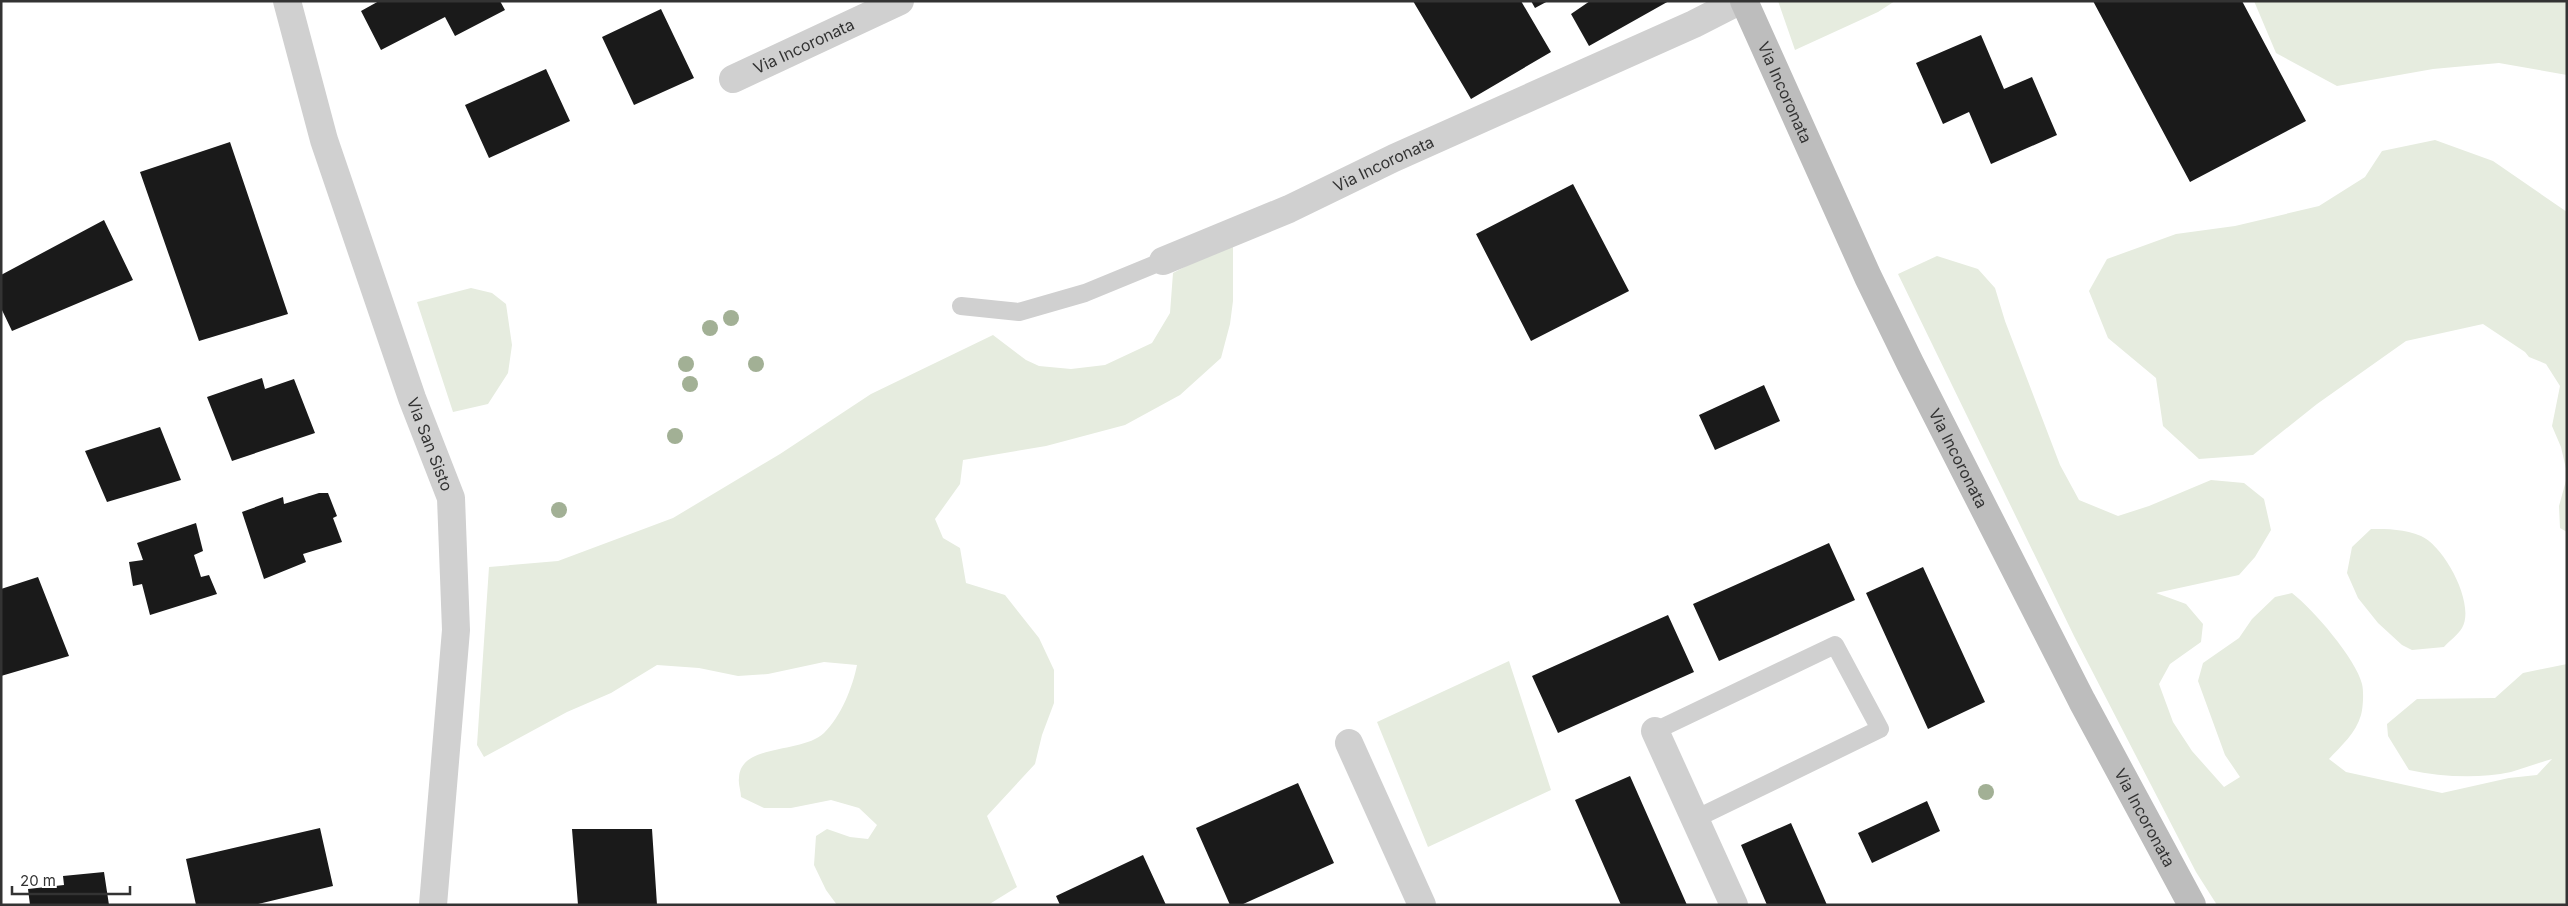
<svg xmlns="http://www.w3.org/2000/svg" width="2568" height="906" font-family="Inter,sans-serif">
<rect width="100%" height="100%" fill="#fff"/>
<path fill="#e6ecdf" d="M1778,1H1895L1878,12L1795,50Z
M2254,1H2567V75L2499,63L2433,69L2337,86L2276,53Z
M2435,140L2493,161L2567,212V473L2561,447L2552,426L2560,386L2546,364L2529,357L2525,352L2483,324L2406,341L2317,404L2253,455L2199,459L2163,426L2156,378L2108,338L2089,291L2107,259L2176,234L2235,226L2319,206L2365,177L2382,151Z
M1233,242V301L1230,324L1221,358L1180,395L1125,425L1046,446L963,460L960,484L935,519L943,538L960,548L966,583L1005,595L1039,638L1054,670V703L1042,735L1035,764L987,816L1017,887L988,905H837L826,890L814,865L816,836L827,829L850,837L868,839L877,825L859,808L831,800L791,808H764L741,797C741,791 738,784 739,778C740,743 802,754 824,733C841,717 853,686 857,665L824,662L768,674L738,676L699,668L657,665L611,693L567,712L484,757L477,745L489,567L558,561L673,518L780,454L871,394L993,335L1026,360L1039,366L1071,369L1105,365L1152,343L1170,313L1173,273Z
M1937,256L1978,269L1995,288L2005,321L2060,465L2079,500L2118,516L2149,506L2211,480L2244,483L2264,499L2271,530L2255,557L2239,575L2156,593L2186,604L2203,624L2201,642L2170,664L2159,684L2173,722L2192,751L2224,787L2240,777L2225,755L2198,681L2203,663L2239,638L2252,619L2275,597L2292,593C2313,609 2356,659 2362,684C2364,692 2363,708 2361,715C2356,733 2341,746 2329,759L2346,772L2442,793L2509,778L2537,775L2552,759C2538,763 2525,768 2511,772C2478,779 2442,777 2409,770L2388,736L2387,724L2417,699L2495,698L2523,673L2567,664V905H2217L2196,872L2074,636L1898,274Z
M471,288L492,293L506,304L512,345L508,373L488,404L453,412L417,302Z
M2567,477V532L2560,528L2559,506Z
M2371,529C2388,529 2405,529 2421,536C2444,546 2476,604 2462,628C2458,635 2449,641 2444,647L2412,650L2402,645L2378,623L2358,598L2347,573L2352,547Z
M1509,661L1551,790L1428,847L1377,722Z"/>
<path fill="#1a1a1a" d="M379,1H500L505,10L455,36L445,17L381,50L361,11Z
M1413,1H1521L1551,52L1471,99Z
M1531,1H1548L1535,8Z
M1590,1H1669L1589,46L1571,14Z
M2093,1H2242L2306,121L2190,182Z
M661,9L694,78L634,105L602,37Z
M1981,35L2004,89L2032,77L2057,135L1991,164L1969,112L1943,124L1916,63Z
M546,69L570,121L489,158L465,105Z
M230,142L288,314L199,341L140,172Z
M1573,184L1629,291L1531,341L1476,234Z
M104,220L133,280L12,331L1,308V275Z
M262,378L265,389L294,379L315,433L232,461L207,397Z
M1764,385L1780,421L1715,450L1699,415Z
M160,427L181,480L107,502L85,451Z
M319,493H328L337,516L333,518L342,542L303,554L306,562L264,579L242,512L283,497L284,504Z
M196,523L203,551L194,555L201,577L209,575L217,594L150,615L142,584L133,586L129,562L143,560L137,543Z
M1829,543L1855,600L1719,661L1693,604Z
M1923,567L1985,702L1928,729L1866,593Z
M38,577L69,656L1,676V589Z
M1668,615L1694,672L1558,733L1532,676Z
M1630,776L1687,905H1621L1575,800Z
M1298,783L1334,863L1241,905H1230L1196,828Z
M1927,801L1940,831L1872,863L1858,833Z
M1791,823L1827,905H1767L1741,845Z
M320,828L333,886L254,905H196L186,859Z
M572,829H652L657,905H578Z
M1143,855L1166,905H1060L1056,896Z
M104,872L109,905H30L28,889L64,885L63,876Z"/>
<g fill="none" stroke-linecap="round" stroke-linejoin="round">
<path stroke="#d0d0d0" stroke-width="18" d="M961,306L1019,312L1085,293L1163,261
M1655,731L1835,645L1880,729L1695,819"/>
<g stroke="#d0d0d0" stroke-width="28">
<path id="s1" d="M287,1L324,140L412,398L451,498L456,630L433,905"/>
<path id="s2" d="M733,79L900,1"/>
<path id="s3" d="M1163,261L1289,209L1394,158L1694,24L1739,1"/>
<path d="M1655,731L1734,905"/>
<path d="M1349,743L1422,905"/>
</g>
<path stroke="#bdbdbd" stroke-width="28" id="s4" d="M1744,1L1868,277L1910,363L2082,701L2192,905"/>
</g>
<g fill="#a2b095">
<circle cx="731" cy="318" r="8"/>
<circle cx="710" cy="328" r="8"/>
<circle cx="686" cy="364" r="8"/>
<circle cx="756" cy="364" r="8"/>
<circle cx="690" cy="384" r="8"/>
<circle cx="675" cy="436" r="8"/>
<circle cx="559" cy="510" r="8"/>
<circle cx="1986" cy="792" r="8"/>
</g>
<g text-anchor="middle" stroke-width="5" stroke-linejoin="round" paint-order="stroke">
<g font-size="16" fill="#333" stroke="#fff">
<text dy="6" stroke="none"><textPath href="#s2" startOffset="78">Via Incoronata</textPath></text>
<text dy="6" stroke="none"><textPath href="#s4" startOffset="100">Via Incoronata</textPath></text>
<text dy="6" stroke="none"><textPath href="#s3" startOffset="241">Via Incoronata</textPath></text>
<text dy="6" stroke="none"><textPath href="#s1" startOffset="466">Via San Sisto</textPath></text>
<text dy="6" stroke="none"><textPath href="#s4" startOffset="505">Via Incoronata</textPath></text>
<text dy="6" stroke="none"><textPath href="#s4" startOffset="910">Via Incoronata</textPath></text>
</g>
</g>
<rect width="2568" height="906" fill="none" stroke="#333333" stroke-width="5"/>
<path d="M12 886v8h118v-8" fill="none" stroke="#333333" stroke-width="2.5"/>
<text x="20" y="886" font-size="15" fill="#333333" stroke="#ffffff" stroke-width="4" paint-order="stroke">20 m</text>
</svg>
